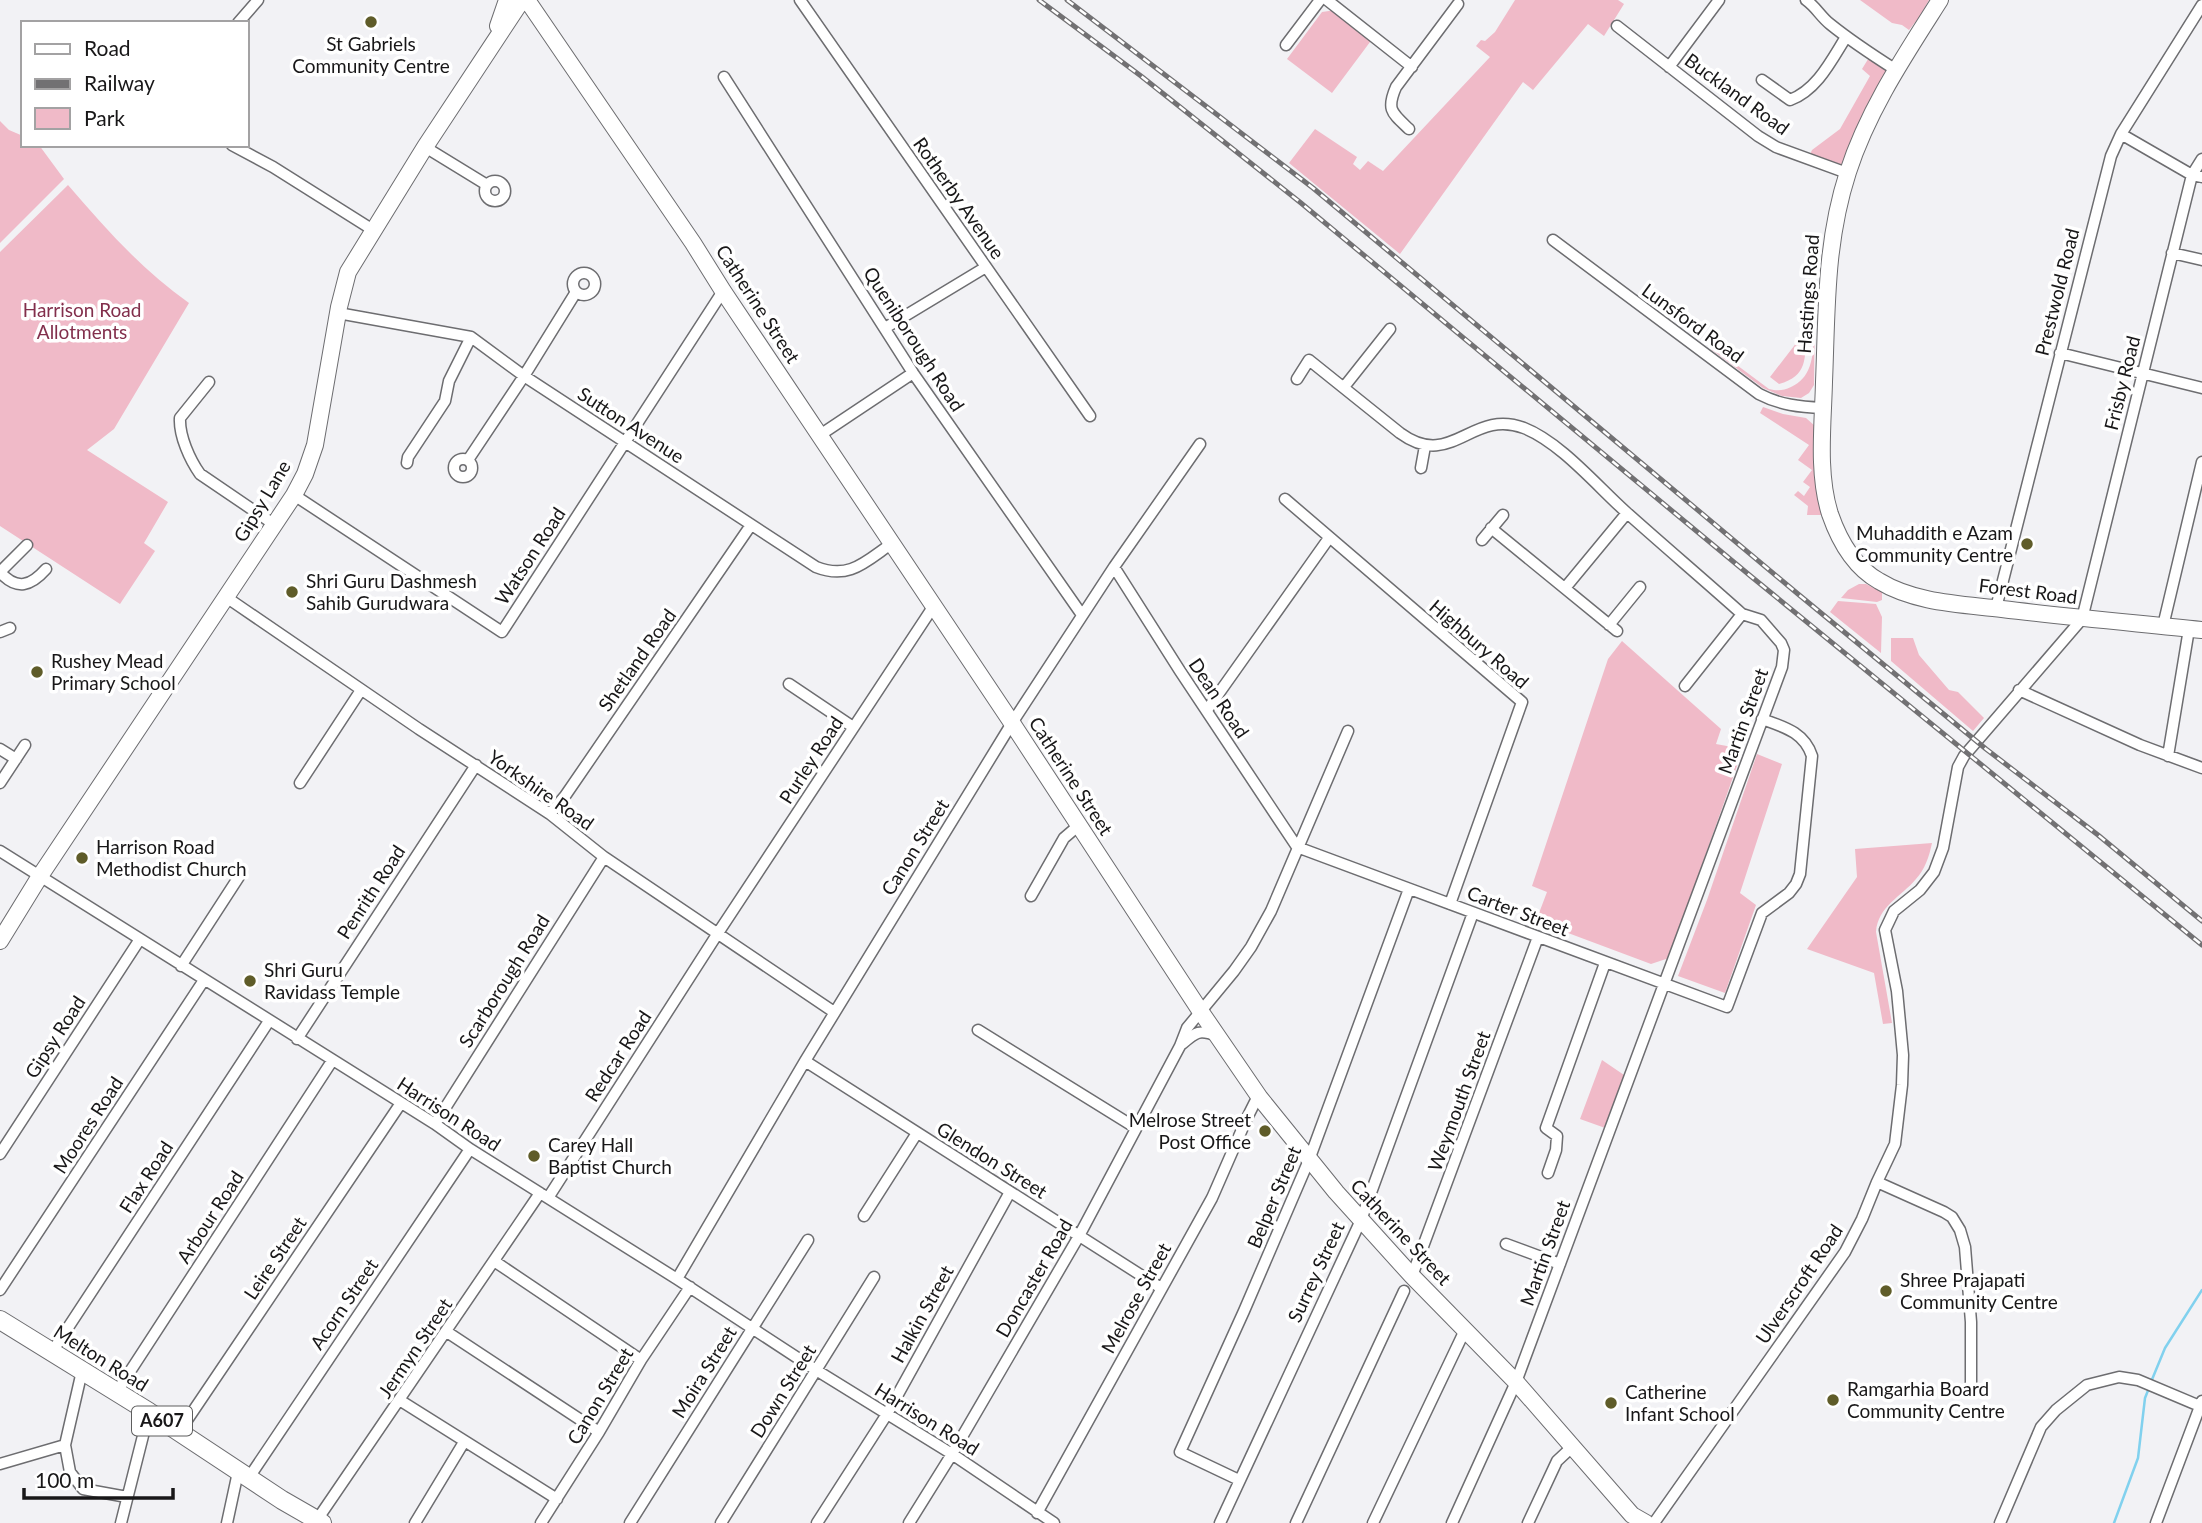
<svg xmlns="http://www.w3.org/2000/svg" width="2202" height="1523" font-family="Lato,sans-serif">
<rect width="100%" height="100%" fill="#f2f2f5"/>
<path fill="#f0bac8" d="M1515,0H1618L1624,4L1604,36L1588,24L1533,90L1523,82L1400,254L1289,163L1315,129L1357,157L1353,164L1360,170L1368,161L1383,171L1490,57L1476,46L1481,40L1485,41L1495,32Z
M1860,0H1929L1920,16L1909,30L1902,25L1892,23Z
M1336,10L1373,38L1332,93L1287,59L1322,12Z
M1870,56L1896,70L1847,173L1808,159L1812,150L1840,129L1870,76L1862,69Z
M0,121L9,130L23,136V145H39L64,179L0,243Z
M68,185C105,228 142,270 189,303L114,429L87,450L168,502L144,543L155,551L120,604L0,526V252Z
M1806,296L1815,304L1814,385L1809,393L1801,398L1782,396L1763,388L1712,350L1714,348L1769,389C1777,391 1783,391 1791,387C1821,374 1812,332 1813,305L1805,299Z
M1804,333H1806C1805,358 1808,376 1779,384L1770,377Z
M1763,407L1783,414L1806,418L1815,426L1816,482L1822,515H1807L1808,506L1794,495L1798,491L1804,496L1810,487L1803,482L1812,470L1798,460L1809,445L1760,413Z
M1859,584H1866L1882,592V600L1877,602L1841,598L1848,590Z
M1838,601L1876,604L1882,617L1881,653L1830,612Z
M1891,638H1913L1919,655L1949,690L1958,692L1984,718L1973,731L1891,661Z
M1622,641L1721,729L1716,744L1743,749L1669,958L1651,964L1536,921L1547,892L1532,886L1608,659Z
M1757,754L1782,764L1740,893L1756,905L1725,993L1678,976L1707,900Z
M1932,843C1929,857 1925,869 1916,879C1901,897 1878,906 1876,932L1892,1023L1883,1024L1874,973L1807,949L1857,877L1855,849Z
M1602,1060L1627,1077L1608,1129L1580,1119Z"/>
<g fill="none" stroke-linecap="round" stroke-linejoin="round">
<path stroke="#81d1ee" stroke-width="2.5" d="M2151,1382L2165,1348L2202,1290
M2114,1523L2138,1458L2145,1398L2149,1388"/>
<g stroke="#6d6d70" stroke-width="13">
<path id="street" d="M800,0L1090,416
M1327,0L1412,67
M1806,0C1816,7 1821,17 1830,24C1851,41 1874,56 1896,70
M238,23L258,0
M1617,26L1758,136L1776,147L1847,173
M1286,45L1320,0
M1669,67L1719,0
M724,77L913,373L1082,615
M1762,80L1790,100C1817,90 1831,61 1846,37
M1409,129C1392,113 1386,110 1396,87L1458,4
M2121,134L2192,175L2202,177
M232,145L273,167L373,230
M425,147L487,185
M485 191a10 10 0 1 1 20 0a10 10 0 1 1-20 0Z
M1553,240L1759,394C1780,405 1800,407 1823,408
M2172,253L2202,260
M573 284a11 11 0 1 1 22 0a11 11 0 1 1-22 0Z
M338,313L471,337L524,376L816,567C849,580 865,562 891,544
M885,328L986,267
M2060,353L2202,388
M1297,379L1309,360L1400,433C1452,471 1471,408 1524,428C1560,442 1597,486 1626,512C1664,546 1704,580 1742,614L1761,620L1781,643L1784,650L1782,667L1516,1382L1452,1523
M209,382L180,418C179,436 190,460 200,474L275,525
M1344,387L1390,329
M820,435L913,373
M454 468a9 9 0 1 1 18 0a9 9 0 1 1-18 0Z
M468,460L524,376L576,292
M407,463L408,457L445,401L449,381L471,337
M1421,468L1425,446
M294,495L502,632L723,291
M1285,499L1522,702L1450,904
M1491,528L1617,631
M1482,540L1503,515
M1114,567L1180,671L1297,847
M0,572C17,591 31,586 46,569
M0,572L27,545
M1565,588L1627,513
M226,597L419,729L550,814L604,857L834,1012
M1996,608L2111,156L2121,134L2202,5
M1609,625L1640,587
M2163,626L2202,462
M0,632L10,628
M789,684L853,727
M1685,686L1742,614
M2019,690L2140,745L2202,768
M1207,710L1329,538
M0,749L16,759
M2168,756L2189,629
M0,783L25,745
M300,783L361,690
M550,814L565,796L751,525
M1297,847L1727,1007L1762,913L1789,893L1796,884L1800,874L1812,756C1804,732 1784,727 1762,719
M0,851L435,1124L470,1149L677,1279L816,1370L952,1454L1054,1523
M1031,896L1064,838L1078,826
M181,966L242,872
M978,1030L1136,1128
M297,1039L476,765
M1182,1044C1196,1032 1199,1029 1217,1036
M805,1061L1161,1288
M435,1124L604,857
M0,1154L140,939
M1548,1173L1556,1150L1557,1136L1546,1128L1605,963
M1877,1182L1944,1212L1952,1217L1960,1230L1965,1247L1971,1322V1384
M548,1198L718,933L933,607
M864,1216L917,1133
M1506,1244L1560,1264
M494,1261L641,1360
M1412,1276L1538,937
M677,1279L805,1061L1012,723L1114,567L1200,444
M0,1290L204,980
M447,1332L599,1432
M52,1352L269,1021
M82,1371L65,1445L70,1472L83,1489L127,1497
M116,1393L332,1061
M401,1401L557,1499
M179,1432L401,1103
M0,1464L65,1445
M248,1479L470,1149
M1239,1480L1180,1452L1244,1311L1309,1160L1409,889
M1037,1513L1212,1198L1247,1118L1255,1102L1260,1098
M317,1520L540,1193
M121,1523L149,1412
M227,1523L238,1472
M415,1523L464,1442
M541,1523L599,1432L641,1360L690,1287
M630,1523L808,1240
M721,1523L874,1277
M817,1523L887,1414L1010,1192
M909,1523L952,1454L1079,1236L1180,1046L1187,1028L1234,971L1251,947L1271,911L1348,731
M1220,1523L1361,1220L1473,913
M1296,1523L1404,1291
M1373,1523L1465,1330
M1528,1523L1557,1461L1572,1447
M1654,1523L1845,1252L1862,1219L1877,1182L1895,1144L1902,1085L1903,1055L1897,991L1885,930L1894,911L1920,890L1934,872L1943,848L1958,767L1964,756L2082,619L2192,175L2202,159
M2000,1523L2041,1427L2056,1410L2087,1385L2119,1377L2138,1380L2202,1407
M2156,1523L2202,1401"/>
</g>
<g stroke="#6d6d70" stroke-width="18">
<path id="secondary" d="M527,0L693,243L723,291L1012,723L1201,1012L1260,1098L1336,1192L1412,1276L1516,1382L1632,1515L1646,1523
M1940,0C1905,55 1868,110 1848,172C1825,243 1827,309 1824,382C1823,424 1817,473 1830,514C1839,540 1854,567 1879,581C1915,603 1961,604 2002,609C2068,617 2135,623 2202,630
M498,26L507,0
M0,941L40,876L294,495L305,474L315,445L339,307L348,272L425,147L522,0"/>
</g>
<g stroke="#6d6d70" stroke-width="20">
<path id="primary" d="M0,1320L149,1412L282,1500L322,1523"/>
</g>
<use href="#street" stroke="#fff" stroke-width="10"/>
<use href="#secondary" stroke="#fff" stroke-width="16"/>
<use href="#primary" stroke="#fff" stroke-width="18"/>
<g stroke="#727173" stroke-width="5">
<path id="rail" d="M1039,0L1141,76L1301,203L1753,578L2202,945
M1067,0L1313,188L1798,594L1986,749L2098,835L2202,921"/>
</g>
<use href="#rail" stroke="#fff" stroke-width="2.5" stroke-dasharray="8" stroke-linecap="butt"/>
</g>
<g fill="#5f5c29" stroke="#fff" stroke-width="2.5">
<circle cx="371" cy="22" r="7"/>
<circle cx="2027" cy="544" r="7"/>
<circle cx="292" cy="592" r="7"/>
<circle cx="37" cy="672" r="7"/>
<circle cx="82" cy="858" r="7"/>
<circle cx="250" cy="981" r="7"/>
<circle cx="1265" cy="1131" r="7"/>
<circle cx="534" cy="1156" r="7"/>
<circle cx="1886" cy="1291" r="7"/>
<circle cx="1833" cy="1400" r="7"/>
<circle cx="1611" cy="1403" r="7"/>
</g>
<g text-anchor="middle" stroke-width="7" stroke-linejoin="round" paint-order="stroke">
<rect fill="#fff" stroke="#5d5d5d" stroke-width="2" x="132" y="1406.5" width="60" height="29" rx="5"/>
<g font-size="18" font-weight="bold" fill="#181718">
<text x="162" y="1427">A607</text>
</g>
<g font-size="19" fill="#181718" stroke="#fff" text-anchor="start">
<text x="371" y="51" text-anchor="middle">St Gabriels<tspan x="371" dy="22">Community Centre</tspan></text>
<text x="2013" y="540" text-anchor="end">Muhaddith e Azam<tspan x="2013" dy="22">Community Centre</tspan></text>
<text x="306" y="588">Shri Guru Dashmesh<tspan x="306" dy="22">Sahib Gurudwara</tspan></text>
<text x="51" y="668">Rushey Mead<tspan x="51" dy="22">Primary School</tspan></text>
<text x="96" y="854">Harrison Road<tspan x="96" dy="22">Methodist Church</tspan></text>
<text x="264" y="977">Shri Guru<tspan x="264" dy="22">Ravidass Temple</tspan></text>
<text x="1251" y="1127" text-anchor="end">Melrose Street<tspan x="1251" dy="22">Post Office</tspan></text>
<text x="548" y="1152">Carey Hall<tspan x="548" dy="22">Baptist Church</tspan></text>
<text x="1900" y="1287">Shree Prajapati<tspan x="1900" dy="22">Community Centre</tspan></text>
<text x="1847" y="1396">Ramgarhia Board<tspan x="1847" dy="22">Community Centre</tspan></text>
<text x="1625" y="1399">Catherine<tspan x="1625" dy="22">Infant School</tspan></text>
</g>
<g font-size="19" fill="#181718" stroke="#fff">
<text transform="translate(1737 94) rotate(36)" y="7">Buckland Road</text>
<text transform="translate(959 198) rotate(55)" y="7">Rotherby Avenue</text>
<text transform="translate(2057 292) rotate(-76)" y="7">Prestwold Road</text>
<text transform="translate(1808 294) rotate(-86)" y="7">Hastings Road</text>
<text transform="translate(758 304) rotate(57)" y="7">Catherine Street</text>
<text transform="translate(1693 323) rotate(36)" y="7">Lunsford Road</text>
<text transform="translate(914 339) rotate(57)" y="7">Queniborough Road</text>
<text transform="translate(2122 383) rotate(-76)" y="7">Frisby Road</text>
<text transform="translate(631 425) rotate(33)" y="7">Sutton Avenue</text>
<text transform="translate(262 501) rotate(-59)" y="7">Gipsy Lane</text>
<text transform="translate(530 556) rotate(-57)" y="7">Watson Road</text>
<text transform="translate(2028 591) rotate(7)" y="7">Forest Road</text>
<text transform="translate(1479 644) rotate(41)" y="7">Highbury Road</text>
<text transform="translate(637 660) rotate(-55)" y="7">Shetland Road</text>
<text transform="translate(1219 698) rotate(56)" y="7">Dean Road</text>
<text transform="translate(1743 721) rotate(-70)" y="7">Martin Street</text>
<text transform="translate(811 760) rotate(-57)" y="7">Purley Road</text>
<text transform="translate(1071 776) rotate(57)" y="7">Catherine Street</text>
<text transform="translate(541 790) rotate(35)" y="7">Yorkshire Road</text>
<text transform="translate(915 847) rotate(-58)" y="7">Canon Street</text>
<text transform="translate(371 892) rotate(-57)" y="7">Penrith Road</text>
<text transform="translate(1518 911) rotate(21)" y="7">Carter Street</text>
<text transform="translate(504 981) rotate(-58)" y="7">Scarborough Road</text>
<text transform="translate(55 1037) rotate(-57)" y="7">Gipsy Road</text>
<text transform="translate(618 1056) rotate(-57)" y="7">Redcar Road</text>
<text transform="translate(1459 1101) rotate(-70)" y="7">Weymouth Street</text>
<text transform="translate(449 1114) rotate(33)" y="7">Harrison Road</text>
<text transform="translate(88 1125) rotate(-57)" y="7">Moores Road</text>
<text transform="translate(992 1160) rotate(32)" y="7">Glendon Street</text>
<text transform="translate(146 1177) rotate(-57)" y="7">Flax Road</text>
<text transform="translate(1274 1197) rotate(-67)" y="7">Belper Street</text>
<text transform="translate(210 1217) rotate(-57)" y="7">Arbour Road</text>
<text transform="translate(1401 1232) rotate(47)" y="7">Catherine Street</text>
<text transform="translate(1545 1253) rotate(-70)" y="7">Martin Street</text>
<text transform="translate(275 1258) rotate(-56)" y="7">Leire Street</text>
<text transform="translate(1316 1272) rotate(-65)" y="7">Surrey Street</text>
<text transform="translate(1034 1278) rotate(-60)" y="7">Doncaster Road</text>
<text transform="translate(1799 1284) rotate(-56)" y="7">Ulverscroft Road</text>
<text transform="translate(1136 1298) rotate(-61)" y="7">Melrose Street</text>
<text transform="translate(344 1304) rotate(-56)" y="7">Acorn Street</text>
<text transform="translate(922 1314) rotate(-61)" y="7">Halkin Street</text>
<text transform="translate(415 1348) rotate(-56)" y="7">Jermyn Street</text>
<text transform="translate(101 1358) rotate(32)" y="7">Melton Road</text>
<text transform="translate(704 1372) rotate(-58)" y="7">Moira Street</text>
<text transform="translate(783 1391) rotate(-58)" y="7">Down Street</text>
<text transform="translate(600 1396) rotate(-59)" y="7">Canon Street</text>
<text transform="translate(927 1419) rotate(32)" y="7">Harrison Road</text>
</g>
<g font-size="19" fill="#822f4c" stroke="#fff">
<text x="82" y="317">Harrison Road<tspan x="82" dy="22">Allotments</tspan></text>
</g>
</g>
<rect x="21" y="21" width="228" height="126" fill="#ffffff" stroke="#a3a2a3" stroke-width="2"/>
<rect x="35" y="44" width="35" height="10" fill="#ffffff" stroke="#a3a2a3" stroke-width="2"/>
<text x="84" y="56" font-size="21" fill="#181718">Road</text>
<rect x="35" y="79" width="35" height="10" fill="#727173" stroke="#a3a2a3" stroke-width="2"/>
<text x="84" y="91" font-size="21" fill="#181718">Railway</text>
<rect x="35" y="108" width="35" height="21" fill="#f0bac8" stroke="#a3a2a3" stroke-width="2"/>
<text x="84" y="126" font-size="21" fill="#181718">Park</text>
<path d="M24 1488v10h149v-10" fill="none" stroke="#181718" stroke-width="3.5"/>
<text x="35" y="1488" font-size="21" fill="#181718" stroke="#ffffff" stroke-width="5" paint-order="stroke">100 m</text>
</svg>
